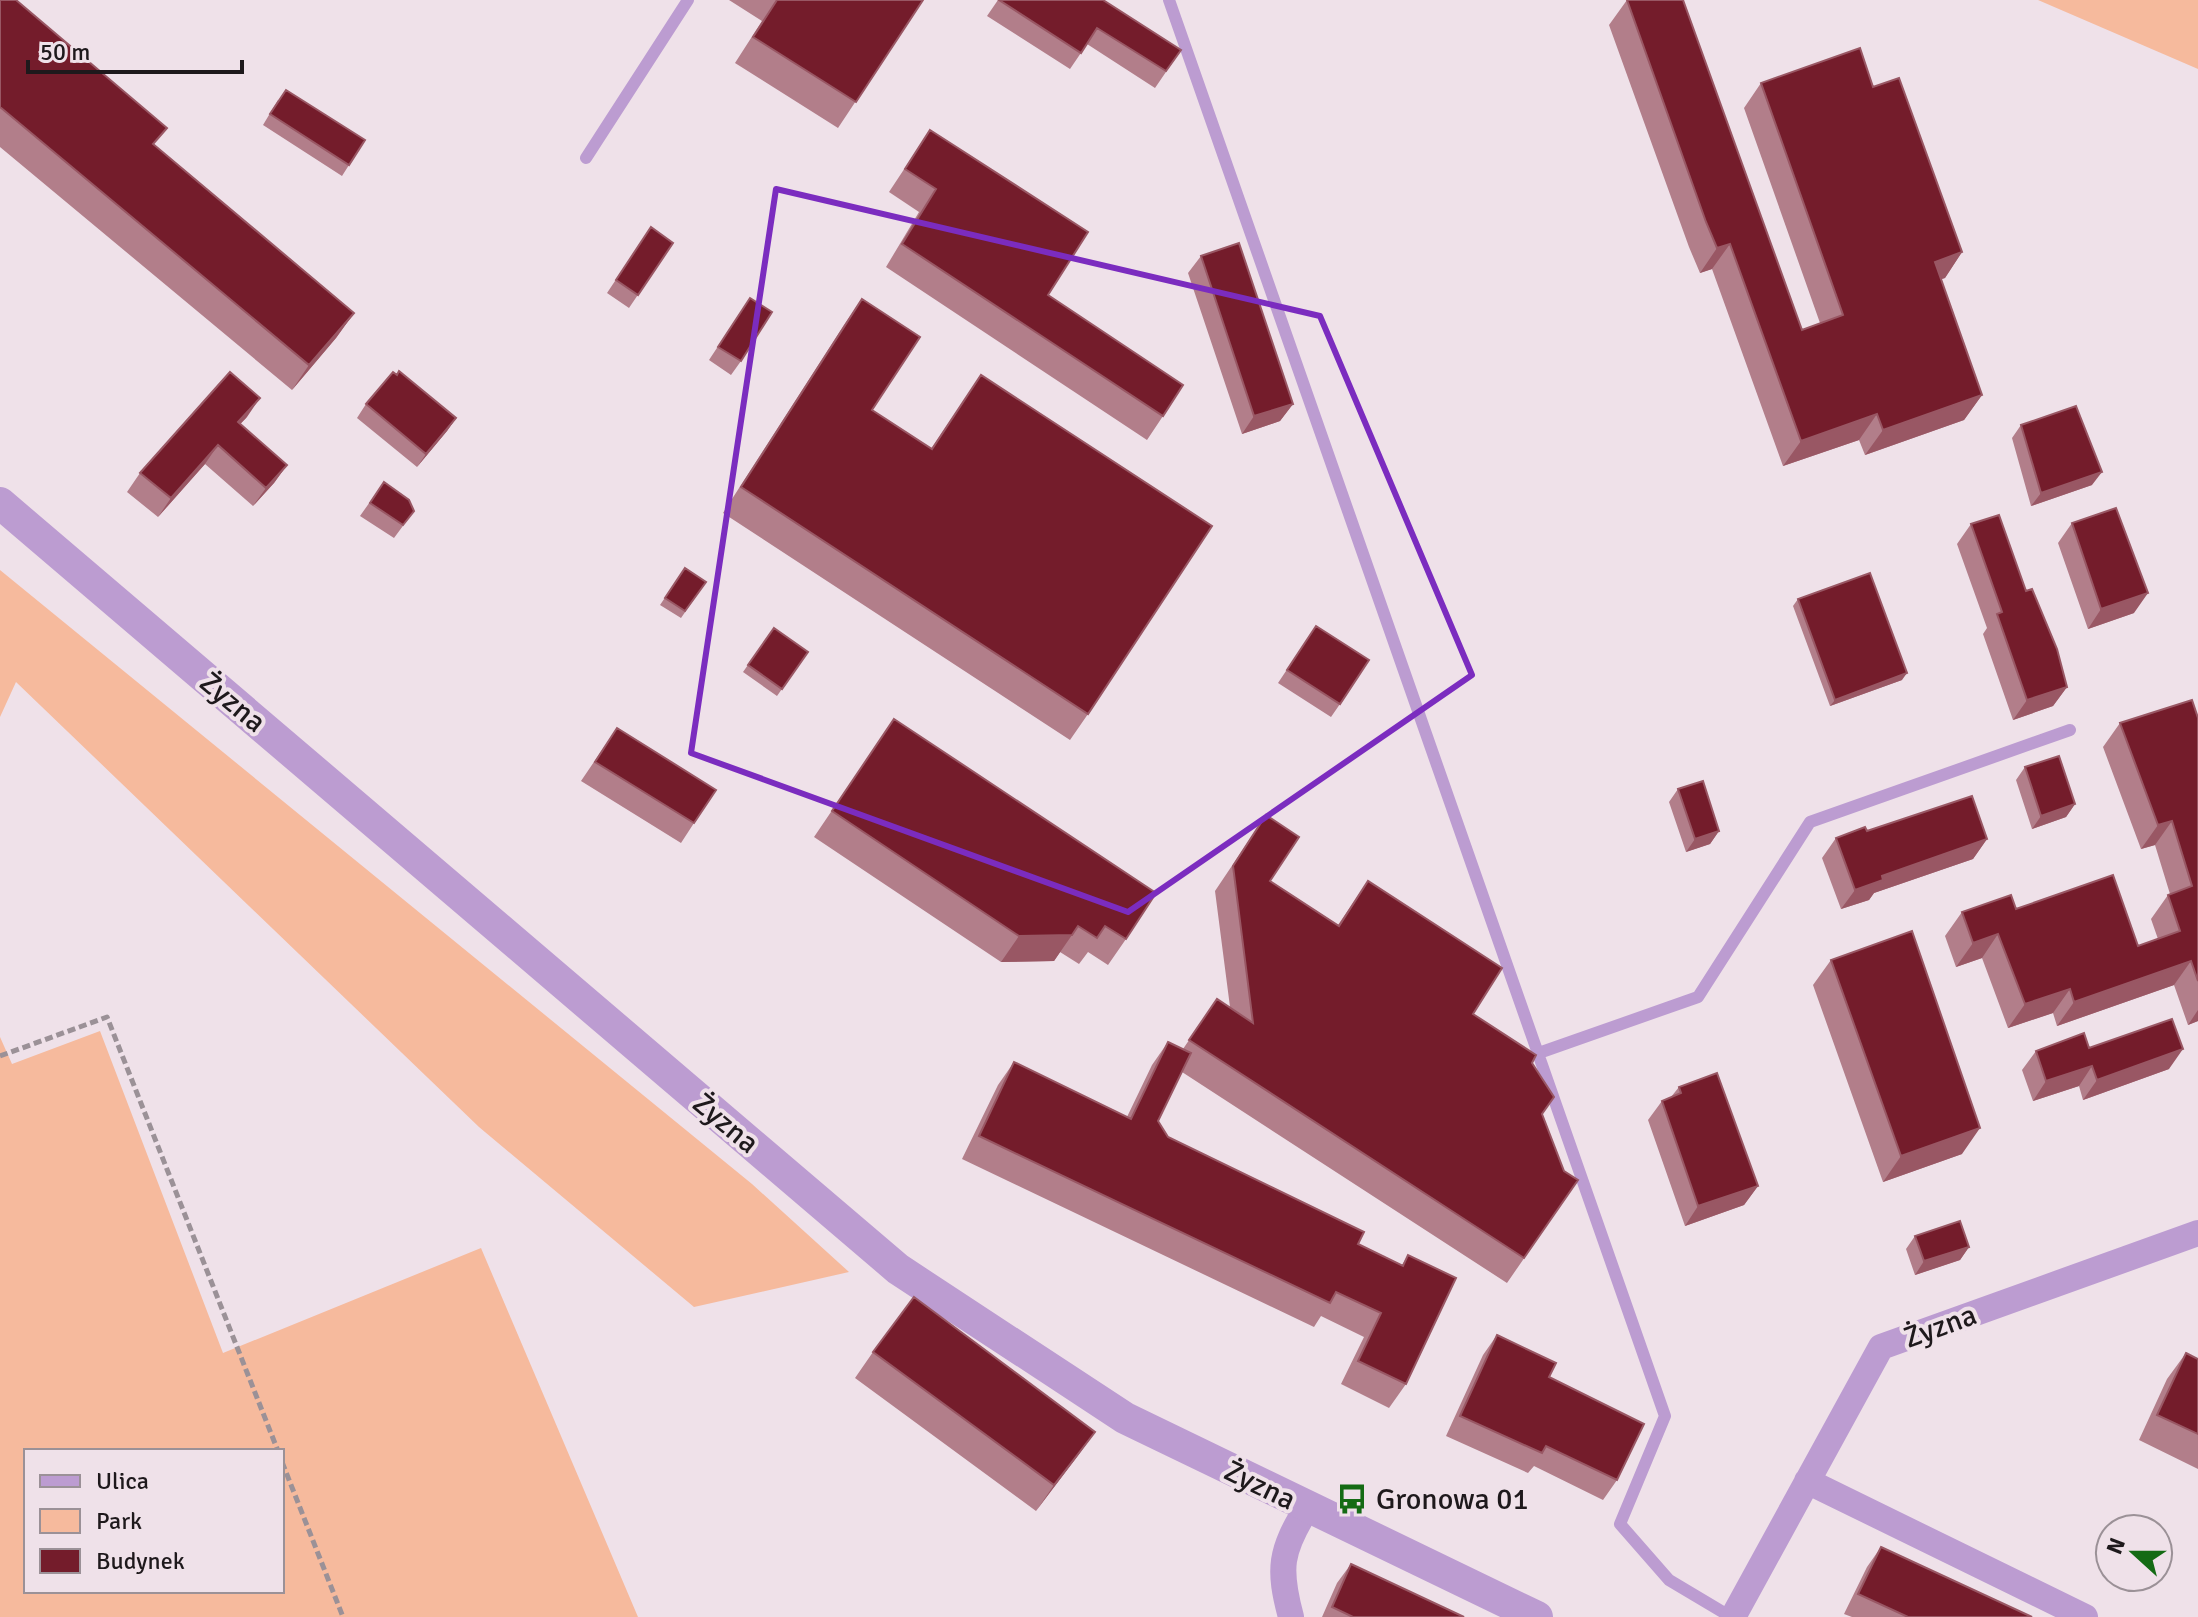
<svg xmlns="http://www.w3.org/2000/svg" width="2198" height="1617" font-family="Signika,sans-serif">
<rect width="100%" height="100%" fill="#efe1e9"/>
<path fill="#f6ba9d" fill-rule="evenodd" d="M2038,0H2198V69Z
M0,570L752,1184L849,1272L694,1307L479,1127L16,682L0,717Z
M100,1031L223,1353L481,1248L638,1617H0V1037L12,1064ZM282,1451V1591H26V1451Z"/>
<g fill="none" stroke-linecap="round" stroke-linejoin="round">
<path stroke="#9b9197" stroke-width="5" stroke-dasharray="8 4" stroke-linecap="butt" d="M0,1056L107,1017L278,1451
M282,1462L343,1617"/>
<path stroke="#bc9cd1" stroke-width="12" d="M1169,0L1665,1416L1620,1524L1669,1580L1731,1617
M586,158L688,0
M1536,1054L1698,997L1810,822L2070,730"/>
<path stroke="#bc9cd1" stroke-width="26" d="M1807,1481L2085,1617
M1291,1617C1278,1569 1280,1551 1307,1508
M1733,1617L1881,1347L2198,1233"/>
<path stroke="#bc9cd1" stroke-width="32" d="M0,503L898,1269L1125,1418L1537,1617"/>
</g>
<path fill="#b27e8a" d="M0,0L154,145L354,313L336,338L292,390L0,147Z
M729,0H923L838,128L735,63L762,21Z
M998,0H1103L1181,50L1155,88L1087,44L1070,69L987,16Z
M1627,0L1802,330L1820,323L1744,108L1761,83L1873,87L1962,252L1945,278L1941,279L1982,395L1964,420L1865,455L1859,440L1783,466L1712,269L1700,273L1689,247L1609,25Z
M278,100L349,165L342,176L263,125Z
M930,130L1048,295L1163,416L1147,440L886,267L919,212L889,192Z
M651,227L673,243L629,308L607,293Z
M1201,256L1293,404L1280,421L1242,434L1188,273Z
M750,298L741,361L731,375L709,360Z
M862,299L872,410L931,449L981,375L1088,714L1070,740L723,513L844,325Z
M366,404L456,418L447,431L417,467L357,418Z
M247,417L240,424L287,465L274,483L253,506L205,464L158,517L127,492L140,473Z
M2021,425L2092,485L2031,506L2012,438Z
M384,482L414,511L394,538L360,516Z
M2072,523L2134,613L2088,629L2058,543Z
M1971,524L2026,591L2067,687L2053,706L2013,720L1983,634L1987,628L1957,544Z
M685,568L706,582L681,618L660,605Z
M1798,599L1902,680L1830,706L1793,606Z
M1316,626L1340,704L1331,717L1278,683Z
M774,628L808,652L777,696L743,672Z
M2198,718V1021L2188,1025L2174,985L2057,1026L2053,1013L2008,1028L1982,958L1956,967L1945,936L1962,912L2016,909L2138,946L2158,939L2151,919L2168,895L2170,894L2155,845L2141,849L2103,747L2120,723Z
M894,719L1126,939L1108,965L1088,952L1079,964L1060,952L1054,961L1001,962L814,837Z
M617,728L694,823L681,843L581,781Z
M2025,767L2075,804L2066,817L2032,829L2016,780Z
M1678,789L1719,831L1710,844L1686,852L1669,802Z
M1266,815L1270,881L1338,925L1368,881L1473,1014L1532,1063L1542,1114L1564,1171L1578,1180L1507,1283L1182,1072L1158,1121L1168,1137L1358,1244L1402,1265L1408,1255L1406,1384L1389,1408L1341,1384L1364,1337L1321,1316L1314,1327L962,1159L998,1085L1014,1062L1127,1117L1152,1065L1168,1042L1183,1049L1217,999L1230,1007L1215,891Z
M1867,831L1987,839L1973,859L1874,893L1869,900L1841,909L1822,858L1836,838Z
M1831,960L1962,1154L1883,1182L1813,985Z
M2089,1048L2169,1069L2083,1100L2079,1086L2033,1101L2022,1070L2036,1051Z
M1679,1087L1758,1186L1744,1205L1685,1226L1648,1120L1662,1101L1671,1097Z
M1915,1236L1969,1247L1960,1260L1915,1275L1906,1249Z
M1497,1335L1549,1377L1617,1480L1603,1500L1534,1466L1528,1473L1446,1436L1483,1355Z
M873,1352L1095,1432L1036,1511L855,1378Z
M2186,1353L2198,1359V1469L2139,1440L2167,1379Z
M1881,1547L2032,1617H1852L1844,1614L1867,1567Z
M1351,1564L1464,1617H1322L1337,1583Z"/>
<path fill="#995764" d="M1730,244L1712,269L1700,273L1717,248Z
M1962,252L1945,278L1917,287L1935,262Z
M354,313L336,338L292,390L309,365Z
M1982,395L1964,420L1865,455L1883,430Z
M260,398L247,417L225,440L238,422Z
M1293,404L1280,421L1242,434L1254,416Z
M1877,414L1859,440L1783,466L1801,441Z
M456,418L447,431L417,467L426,454Z
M218,445L205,464L158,517L171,498Z
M287,465L274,483L253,506L266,488Z
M2102,472L2092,485L2031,506L2041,493Z
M2148,593L2134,613L2088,629L2101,609Z
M1907,673L1902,680L1830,706L1835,700Z
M2067,687L2053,706L2013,720L2027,700Z
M2075,804L2066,817L2032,829L2041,816Z
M2172,821L2155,845L2141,849L2158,825Z
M1719,831L1710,844L1686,852L1695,839Z
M1987,839L1973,859L1874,893L1869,900L1841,909L1855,890L1882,876Z
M1998,934L1982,958L1956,967L1973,943Z
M1072,935L1054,961L1001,962L1019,936Z
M2191,961L2174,985L2057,1026L2074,1002Z
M2070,989L2053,1013L2008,1028L2025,1004Z
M2198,1010V1021L2188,1025Z
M2183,1049L2169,1069L2083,1100L2097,1080Z
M2092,1066L2079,1086L2033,1101L2046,1081Z
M1980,1128L1962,1154L1883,1182L1901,1156Z
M1758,1186L1744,1205L1685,1226L1698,1206Z
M1969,1247L1960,1260L1915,1275L1924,1261Z
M1095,1432L1077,1457L1036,1511L1054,1485Z"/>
<path fill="#741c2b" stroke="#995764" stroke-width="2" d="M0,0H16L167,128L153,144L354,313L309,365L0,107Z
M777,0H923L856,102L753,37Z
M999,0H1103L1181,50L1166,71L1097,28L1081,53Z
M1627,0H1683L1802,330L1843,315L1761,83L1860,48L1873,87L1899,78L1962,252L1935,262L1982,395L1883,430L1877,414L1801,441L1730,244L1717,248L1706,222Z
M286,90L365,140L349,165L270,114Z
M930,130L1088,232L1048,295L1183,385L1163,416L902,244L936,189L905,169Z
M651,227L673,243L638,295L616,280Z
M1239,243L1293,404L1254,416L1201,256Z
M750,298L772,312L741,361L718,347Z
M862,299L920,337L872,410L932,449L981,375L1212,526L1088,714L741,487Z
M399,371L456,418L426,454L366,404L393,372L397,375Z
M230,372L260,398L238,422L287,465L266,488L218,445L171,498L140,473Z
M2076,406L2102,472L2041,493L2021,425Z
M384,482L409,500L414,511L403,525L370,503Z
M2116,508L2148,593L2101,609L2072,523Z
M1999,515L2026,591L2032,589L2057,649L2067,687L2027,700L1997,614L2002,612L1971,524Z
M685,568L706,582L685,611L665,598Z
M1870,573L1907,673L1835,700L1798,599Z
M1316,626L1369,660L1340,704L1287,670Z
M774,628L808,652L782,689L748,665Z
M2192,700L2198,718V981L2191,961L2074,1002L2070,989L2025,1004L1998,934L1973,943L1962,912L2011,895L2016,909L2113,875L2138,946L2180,931L2168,895L2192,886L2172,821L2158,825L2120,723Z
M894,719L1156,893L1126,939L1105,926L1097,938L1078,926L1072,935L1019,936L832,811Z
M617,728L716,790L694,823L595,762Z
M2059,756L2075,804L2041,816L2025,767Z
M1703,781L1719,831L1695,839L1678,789Z
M1972,796L1987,839L1882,876L1883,880L1855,890L1836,838L1865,827L1867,831Z
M1266,815L1299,837L1270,881L1339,926L1368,881L1502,968L1473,1014L1536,1055L1532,1063L1554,1097L1542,1114L1564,1171L1578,1180L1524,1258L1189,1040L1217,999L1253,1023L1233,866Z
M1912,931L1980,1128L1901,1156L1831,960Z
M2172,1019L2183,1049L2097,1080L2092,1066L2046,1081L2036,1051L2084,1033L2089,1048Z
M1168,1042L1191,1053L1158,1121L1168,1137L1364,1232L1358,1244L1403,1266L1408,1255L1456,1278L1406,1384L1358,1361L1381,1313L1336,1292L1330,1303L979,1136L1014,1062L1131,1119Z
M1717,1073L1758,1186L1698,1206L1662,1101L1681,1093L1679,1087Z
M1960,1221L1969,1247L1924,1261L1915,1236Z
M914,1297L1095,1432L1054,1485L873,1352Z
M1497,1335L1556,1363L1549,1377L1644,1424L1617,1480L1546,1446L1542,1453L1460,1416Z
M2186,1353L2198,1359V1434L2157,1415Z
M1881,1547L2032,1617H1908L1858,1594Z
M1351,1564L1464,1617H1353L1332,1607Z"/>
<path fill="none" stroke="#7b2cbf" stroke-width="6" stroke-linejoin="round" d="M776,189L1320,316L1472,675L1128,912L691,753Z"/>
<defs>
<g id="bus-bare" transform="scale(2.4)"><path d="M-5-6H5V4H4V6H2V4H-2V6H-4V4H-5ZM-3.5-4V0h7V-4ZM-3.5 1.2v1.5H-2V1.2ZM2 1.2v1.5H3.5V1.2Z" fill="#146b14" stroke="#efe1e9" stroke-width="2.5" paint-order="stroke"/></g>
</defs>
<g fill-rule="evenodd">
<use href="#bus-bare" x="1352" y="1499"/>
</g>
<g text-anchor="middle" stroke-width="8" stroke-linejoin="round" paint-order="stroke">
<g font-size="30" fill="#1e191c" stroke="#efe1e9">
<text transform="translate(233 702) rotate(40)" y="10">Żyzna</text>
<text transform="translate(726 1123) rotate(40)" y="10">Żyzna</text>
<text transform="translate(1940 1326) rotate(-20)" y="10">Żyzna</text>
<text transform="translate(1260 1485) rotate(26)" y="10">Żyzna</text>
</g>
<g font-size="30" fill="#1e191c" stroke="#efe1e9" text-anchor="start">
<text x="1376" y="1509">Gronowa 01</text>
</g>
</g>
<rect x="24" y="1449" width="260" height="144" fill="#efe1e9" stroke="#9b9197" stroke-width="2"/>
<rect x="40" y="1475" width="40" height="12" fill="#bc9cd1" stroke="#9b9197" stroke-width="2"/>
<text x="96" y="1489" font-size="24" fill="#1e191c">Ulica</text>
<rect x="40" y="1509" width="40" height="24" fill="#f6ba9d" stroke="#9b9197" stroke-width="2"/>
<text x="96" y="1529" font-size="24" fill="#1e191c">Park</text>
<rect x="40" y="1549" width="40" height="24" fill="#741c2b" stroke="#9b9197" stroke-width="2"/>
<text x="96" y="1569" font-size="24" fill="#1e191c">Budynek</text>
<g transform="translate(2134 1553) rotate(291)"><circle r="38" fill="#efe1e9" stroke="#9b9197" stroke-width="2"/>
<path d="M0-6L14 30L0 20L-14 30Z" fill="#146b14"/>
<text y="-12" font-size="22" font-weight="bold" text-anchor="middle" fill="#1e191c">N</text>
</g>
<path d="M28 60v12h214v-12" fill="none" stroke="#1e191c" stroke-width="4"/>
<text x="40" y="60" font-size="24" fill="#1e191c" stroke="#efe1e9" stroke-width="6" paint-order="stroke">50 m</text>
</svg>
